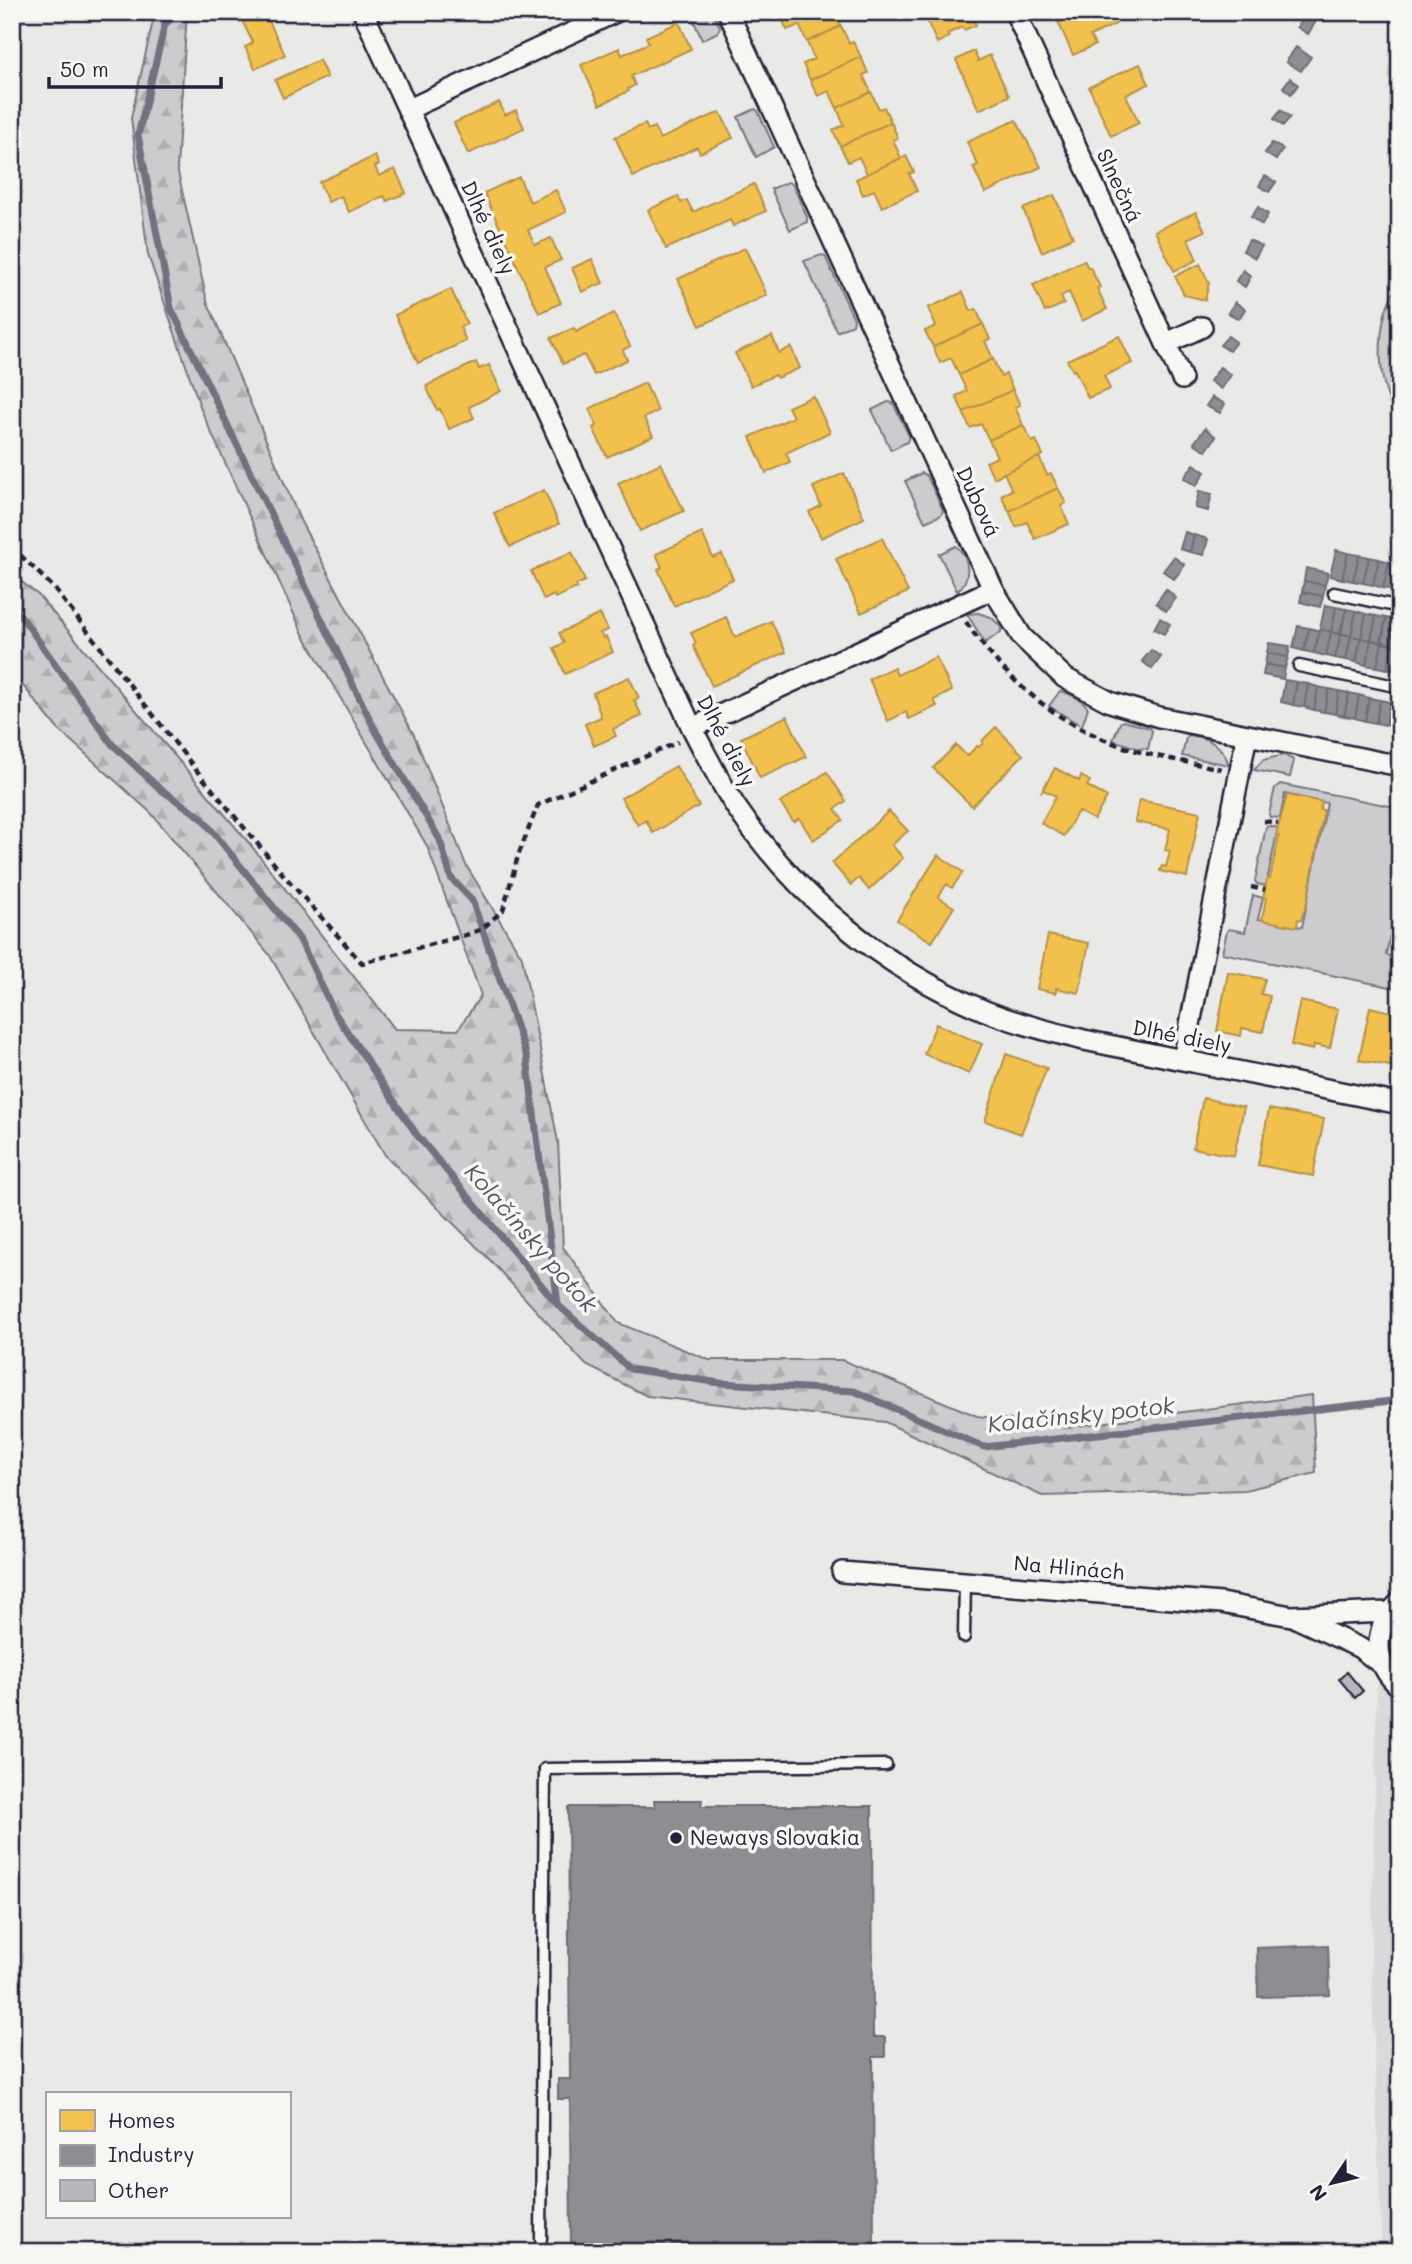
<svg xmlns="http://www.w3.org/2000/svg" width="1412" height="2264" font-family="Mali,sans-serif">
<defs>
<pattern id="forest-firs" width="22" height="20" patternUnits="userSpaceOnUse" patternTransform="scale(1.75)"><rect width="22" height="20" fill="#ccccce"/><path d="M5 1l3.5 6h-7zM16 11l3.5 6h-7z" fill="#afafb2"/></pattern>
</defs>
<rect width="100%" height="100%" fill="#e9e9e7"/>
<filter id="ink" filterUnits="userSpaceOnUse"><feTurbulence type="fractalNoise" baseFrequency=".0143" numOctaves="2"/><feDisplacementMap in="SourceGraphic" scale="14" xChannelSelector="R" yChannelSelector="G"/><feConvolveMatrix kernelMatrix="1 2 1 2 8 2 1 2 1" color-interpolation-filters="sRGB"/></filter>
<g filter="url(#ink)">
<path fill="#dadada" d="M1377,1682L1400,1684V2252H1382L1371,1961Z"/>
<path fill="#ccccce" stroke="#777784" stroke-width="2" d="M690,12L713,13L720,27L718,32L702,40Z
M755,109L758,111L774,147L756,157L738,117Z
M788,182L793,185L807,217V222L790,230L771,189Z
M822,255L825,256L854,319L853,324L837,332L804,261Z
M1400,284V419C1396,413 1391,407 1389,400C1376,368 1377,310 1400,284Z
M888,402L893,403L909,436L907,442L891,450L872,410Z
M922,473L927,476L943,510L941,515L925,522L905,481Z
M956,546C971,558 971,580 957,591L939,554Z
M978,613L991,617L1001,627V632L985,643L967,614Z
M1060,691C1069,693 1083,700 1088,708L1082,726L1049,706Z
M1123,721L1150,728L1152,731L1148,749L1137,748L1113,740L1120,723Z
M1189,735C1209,738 1223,745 1229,765L1182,756L1186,738Z
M1284,755L1294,760L1290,777L1254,770L1263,760Z
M1280,784L1400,808V886L1386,955L1400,958V989L1222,953L1227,931L1229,929L1245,932L1253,895L1263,898L1258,919L1302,927L1327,803L1285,794L1280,818L1270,817L1269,814L1275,788Z
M1270,826L1278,828L1266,886L1257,884L1255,881L1266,827Z"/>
<path fill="url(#forest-firs)" stroke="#777784" stroke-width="2" d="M155,12H187L177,168L207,301L300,520L414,735L466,865L522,957L558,1142L563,1247L618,1323L709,1360H842L977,1416L1069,1427L1312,1395L1316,1473L1245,1490L1042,1496L885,1422L647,1396L586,1365L488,1258L385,1155L269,954L151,813L57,728L12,672V574L38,595L249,843L395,1029L458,1030L481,995L427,846L303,634L202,412L148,255L131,118Z"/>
<path fill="#f2c14e" stroke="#b49148" stroke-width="2" d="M238,12H287L269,21L285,55L255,69L245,47L253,43Z
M784,12H834L841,26L807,42L799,25L787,30L780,14Z
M923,12H970L976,25L964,30L962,27L947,34L949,37L937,43Z
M1067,12H1110L1116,24L1090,36L1095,45L1073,55L1056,17Z
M679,22L691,49L631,76L635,85L628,89L629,91L600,105L581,65L619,48L622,55L649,43L646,37Z
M841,26L849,43L853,41L861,57L810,80L803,64L814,59L807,42Z
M974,51L978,61L990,55L1009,96L979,110L956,60Z
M861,57L868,73L863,75L871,92L837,108L829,91L818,96L810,80Z
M319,60L327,77L283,98L275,80Z
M1140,64L1149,84L1126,95L1139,123L1111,136L1089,87Z
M871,92L879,109L884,107L891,122L840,146L833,130L844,125L837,108Z
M499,102L505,115L516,110L524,128L468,154L454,123Z
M720,112L733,138L700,153L697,147L633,177L615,137L645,124L648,130L654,127L660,139Z
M1016,120L1041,167L985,193L973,167L978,165L967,142Z
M891,122L898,138L893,140L901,158L867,174L859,157L848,162L840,146Z
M375,156L379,165L375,167L379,176L395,169L406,193L387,201L384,196L349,212L341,196L328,202L319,182Z
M906,156L914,172L909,174L917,191L882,207L874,190L863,195L856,179Z
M519,177L530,202L556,190L566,212L528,230L535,245L551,238L561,260L545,267L561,303L539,313L484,193Z
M754,184L766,211L733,226L730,220L666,249L648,210L678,196L681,203L687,200L693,212Z
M1054,195L1073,237L1042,252L1023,209Z
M1196,212L1205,231L1188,239L1197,260L1174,271L1155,231Z
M745,248L767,295L700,326L678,279Z
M592,259L603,283L582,292L572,268Z
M1084,260L1088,268L1090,267L1100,287L1097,288L1107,309L1082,321L1069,292L1061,296L1064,304L1045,312L1033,285Z
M1200,264L1209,283L1205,300L1184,295L1175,276Z
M451,289L467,324L460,327L466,341L418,363L395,315Z
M963,292L971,311L976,309L983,324L933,347L925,331L936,326L928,308Z
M614,313L630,346L623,350L627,360L594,375L584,355L563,364L551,338L574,328L576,332Z
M983,324L990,339L985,341L993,359L959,375L951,358L940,363L933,347Z
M772,336L779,353L791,347L800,368L777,378L775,375L751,386L735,353Z
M1119,336L1132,363L1104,376L1110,389L1088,398L1075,370L1073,371L1067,360Z
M993,359L1001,377L1006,374L1013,390L963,412L956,396L967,391L959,375Z
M476,362L479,369L489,365L501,391L469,407L474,418L449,429L440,409L437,410L426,386Z
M645,383L658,411L644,418L653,436L607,457L593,428L597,426L589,409Z
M1013,390L1020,405L1015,407L1023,425L989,440L981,424L970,428L963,412Z
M813,396L830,432L786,453L790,462L766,473L750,437L793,417L788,407Z
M1023,425L1032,442L1036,440L1043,455L994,478L986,462L997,457L989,440Z
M1039,457L1047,475L1051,473L1058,488L1009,511L1001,495L1012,490L1004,473Z
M661,463L684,511L640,531L618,483Z
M844,473L864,518L821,538L809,512L821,506L813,487Z
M1058,488L1066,503L1061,506L1069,524L1035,539L1027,522L1016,527L1009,511Z
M544,490L559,524L510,547L494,513Z
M702,533L713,558L722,554L733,579L674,606L658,569L662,567L656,554Z
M882,538L908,592L861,613L836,559Z
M572,552L585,581L576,585L577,588L555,598L554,595L544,600L531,571Z
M600,614L608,630L600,633L603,638L606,637L613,652L565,674L554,648L564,643L559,633Z
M726,617L735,637L771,621L786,652L712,686L693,645L696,643L691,633Z
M936,657L952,691L934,700L937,706L909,719L906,712L888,721L869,679L894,667L897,675Z
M629,677L639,698L634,700L642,716L613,729L616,736L594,746L585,724L601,717L593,693Z
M787,716L806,757L760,778L741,738Z
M996,727L1023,755L972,806L933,768L956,745L967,756L977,746L979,747L983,743L982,741Z
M676,766L699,806L653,833L646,820L638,825L621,798Z
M1055,768L1079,781L1081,776L1090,781L1087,786L1107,797L1094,820L1078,811L1064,836L1041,823L1056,796L1044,790L1042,791Z
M827,772L846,801L835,809L843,820L813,840L799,818L794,822L780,803Z
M1287,795L1322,802L1320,810H1324L1307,902L1301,920L1298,919L1297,927L1262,920L1266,898H1263L1265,890L1267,878L1270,879L1279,836L1276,835Z
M1139,800L1200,812L1187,877L1160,871L1162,866L1166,867L1170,851L1165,850L1170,829L1135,822Z
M889,811L908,831L892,845L903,858L869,890L859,878L851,885L832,863Z
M938,855L963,872L952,888L947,884L938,897L954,907L932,942L897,920Z
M1400,899V958L1391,957L1396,931L1391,930L1396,903L1399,904Z
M1048,935L1089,943L1079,993L1056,988V993L1037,989Z
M1228,972L1265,979L1261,994L1270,996L1263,1032L1242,1028L1241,1036L1217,1031Z
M1300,1001L1338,1009L1330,1048L1314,1045L1313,1050L1291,1045Z
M1370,1007L1400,1014V1068L1359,1060Z
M936,1024L982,1044L969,1074L924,1054Z
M1006,1054L1047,1068L1021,1134L985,1121Z
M1203,1098L1244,1107L1234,1156L1193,1148Z
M1269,1109L1324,1119L1313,1176L1258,1165Z"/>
<path fill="#8d8d92" stroke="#6d6d78" stroke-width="2" d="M1305,14L1316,21L1308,34L1297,27Z
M1296,47L1311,57L1301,71L1286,62Z
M1290,78L1298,85L1291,94L1283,87Z
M1281,110L1290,117L1283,126L1274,119Z
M1272,143L1283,149L1276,160L1265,153Z
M1265,176L1276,182L1269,192L1259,186Z
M1258,207L1268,214L1262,225L1251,217Z
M1249,240L1262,246L1255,258L1243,251Z
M1243,270L1251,276L1245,287L1236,281Z
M1235,302L1245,309L1239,319L1228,313Z
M1228,336L1236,342L1229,351L1220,345Z
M1220,367L1231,375L1221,389L1210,381Z
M1212,397L1225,404L1220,413L1206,406Z
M1205,428L1216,437L1206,451L1194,443Z
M1194,464L1205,472L1196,486L1184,478Z
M1199,491L1212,494L1208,511L1195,508Z
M1185,532L1194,535L1190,552L1180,549Z
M1194,535L1208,539L1204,555L1190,552Z
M1336,550L1348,553L1342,579L1330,576Z
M1348,553L1359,555L1353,581L1342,579Z
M1359,555L1369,557L1363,583L1353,581Z
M1174,557L1185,565L1174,579L1163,571Z
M1369,557L1379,559L1373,585L1363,583Z
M1379,559L1389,562L1383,588L1373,585Z
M1389,562L1400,564L1394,590L1383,588Z
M1400,564V591L1394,590Z
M1306,568L1328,573L1325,585L1304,581Z
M1304,581L1325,585L1323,596L1302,592Z
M1166,589L1176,598L1166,611L1156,603Z
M1302,592L1323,596L1320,607L1300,602Z
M1325,605L1336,607L1331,632L1320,629Z
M1336,607L1346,609L1341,634L1331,632Z
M1346,609L1356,611L1351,636L1340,633Z
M1356,611L1366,614L1361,638L1351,636Z
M1366,614L1376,616L1371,640L1361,638Z
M1376,616L1386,618L1382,643L1371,639Z
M1160,618L1170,624L1164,634L1154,629Z
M1386,618L1396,620L1392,645L1381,641Z
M1396,620L1400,621V647L1391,644Z
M1298,626L1309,628L1304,651L1293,648Z
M1309,628L1320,631L1314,653L1304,651Z
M1320,629L1331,632L1326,656L1314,653Z
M1331,632L1341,635L1335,658L1326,656Z
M1341,634L1351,636L1346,660L1335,658Z
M1351,636L1361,638L1356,662L1346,660Z
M1361,638L1371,640L1366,665L1356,662Z
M1371,640L1382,643L1377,667L1366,665Z
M1269,643L1290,646L1288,657L1267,653Z
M1382,643L1392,645L1387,669L1377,667Z
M1392,645L1400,647L1397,671L1387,669Z
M1151,650L1161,657L1152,669L1142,661Z
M1267,653L1288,657L1285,668L1265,664Z
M1265,664L1285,668L1283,679L1263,675Z
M1285,680L1297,682L1293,705L1281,702Z
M1297,682L1308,684L1304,707L1293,705Z
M1308,684L1318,687L1314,710L1304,707Z
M1318,687L1329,689L1324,712L1314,710Z
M1329,689L1339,691L1335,714L1324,712Z
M1339,691L1349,693L1344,716L1335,714Z
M1349,693L1359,695L1355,718L1344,716Z
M1359,695L1369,698L1365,721L1355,718Z
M1369,698L1380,700L1376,723L1365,721Z
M1380,700L1390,702L1386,725L1376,723Z
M1390,702L1400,704L1396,727L1386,725Z
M654,1800H702L701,1806H872L873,2037H885V2057H873L874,2252H571L570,2099H558V2079H570L568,1807H655Z
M1328,1945L1330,1995L1258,1997L1257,1948Z"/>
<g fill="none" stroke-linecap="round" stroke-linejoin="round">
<path stroke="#71717f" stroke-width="7" d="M179,12L165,24L138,135L171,308L374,728L440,840L451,878L472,900L527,1057L558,1305
M12,608L21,616L112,744L160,789L201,817L300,940L334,1012L417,1135L558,1305L630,1369L720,1383L854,1391L984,1447L1400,1400"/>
</g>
<path fill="#b8b8bc" stroke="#22223b" stroke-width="2" d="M1347,1672L1363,1691L1355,1698L1339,1679Z"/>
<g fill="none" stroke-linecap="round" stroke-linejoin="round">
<g stroke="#22223b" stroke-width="15">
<path id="service" d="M1334,593L1400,607
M1299,666L1400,687
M964,1637L965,1582
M541,2239L545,1769L886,1765"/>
</g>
<g stroke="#22223b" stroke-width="24">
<path id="minor" d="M363,12L692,728C706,755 719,781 736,807C796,896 883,968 983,1010C1015,1023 1050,1032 1084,1040L1400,1104
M728,12L993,589L1022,637L1065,678L1110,702L1159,717L1400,766
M1015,12L1182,379
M409,109L616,12
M1167,343L1202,327
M692,728L993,589
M1183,1060L1247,735
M842,1572L1221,1603L1291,1616L1388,1612
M1400,1602C1373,1627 1371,1662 1400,1687
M1298,1619L1360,1648L1381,1664"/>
</g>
<path stroke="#22223b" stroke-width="4.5" stroke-dasharray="7 5" stroke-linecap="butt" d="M12,547L53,587L197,771L281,872L362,963L469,934L482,929L503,910L518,856L538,805L678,742
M966,622C1008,684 1064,730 1137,751C1165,759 1194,763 1221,769
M1264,821L1278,823
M1251,887L1265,890"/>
<use href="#service" stroke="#f6f6f2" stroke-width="10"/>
<use href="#minor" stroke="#f6f6f2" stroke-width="19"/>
</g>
</g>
<circle fill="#22223b" stroke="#f6f6f2" stroke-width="2.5" cx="676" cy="1838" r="7"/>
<g text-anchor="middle" stroke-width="7" stroke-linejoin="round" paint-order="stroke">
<g font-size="21" fill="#22223b" stroke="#f6f6f2">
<text transform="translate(1119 186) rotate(65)" y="7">Slnečná</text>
<text transform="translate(488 228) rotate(65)" y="7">Dlhé diely</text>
<text transform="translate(978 502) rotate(65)" y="7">Dubová</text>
<text transform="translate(726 741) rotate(62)" y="7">Dlhé diely</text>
<text transform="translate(1182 1037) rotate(11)" y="7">Dlhé diely</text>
<text transform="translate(1069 1568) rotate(5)" y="7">Na Hlinách</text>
</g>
<g font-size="21" fill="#22223b" stroke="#f6f6f2" text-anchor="start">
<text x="690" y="1845">Neways Slovakia</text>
</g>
<g font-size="23" font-style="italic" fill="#565668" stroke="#f6f6f2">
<text transform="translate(531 1238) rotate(49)" y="8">Kolačínsky potok</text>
<text transform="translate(1081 1415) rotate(-6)" y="8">Kolačínsky potok</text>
</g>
</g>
<rect width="1412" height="2264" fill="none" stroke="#f6f6f2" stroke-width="42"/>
<rect x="21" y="21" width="1370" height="2222" fill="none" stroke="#22223b" stroke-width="2.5" filter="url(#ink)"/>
<rect x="46" y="2092" width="245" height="126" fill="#f6f6f2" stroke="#a1a1a9" stroke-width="2"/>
<rect x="60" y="2110" width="35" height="21" fill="#f2c14e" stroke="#a1a1a9" stroke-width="2"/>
<text x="108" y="2128" font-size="21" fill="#22223b">Homes</text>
<rect x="60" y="2145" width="35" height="21" fill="#8d8d92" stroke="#a1a1a9" stroke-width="2"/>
<text x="108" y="2162" font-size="21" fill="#22223b">Industry</text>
<rect x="60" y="2180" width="35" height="21" fill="#b8b8bc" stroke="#a1a1a9" stroke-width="2"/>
<text x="108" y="2198" font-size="21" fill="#22223b">Other</text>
<g transform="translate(1332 2183) rotate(235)" stroke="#f6f6f2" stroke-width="5" paint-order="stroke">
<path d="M0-5L12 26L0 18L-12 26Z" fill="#22223b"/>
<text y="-10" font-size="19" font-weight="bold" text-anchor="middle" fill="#22223b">N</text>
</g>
<path d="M49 77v10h172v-10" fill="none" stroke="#22223b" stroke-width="3.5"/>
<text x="60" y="77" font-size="21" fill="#22223b" stroke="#f6f6f2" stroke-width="5" paint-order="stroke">50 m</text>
</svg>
